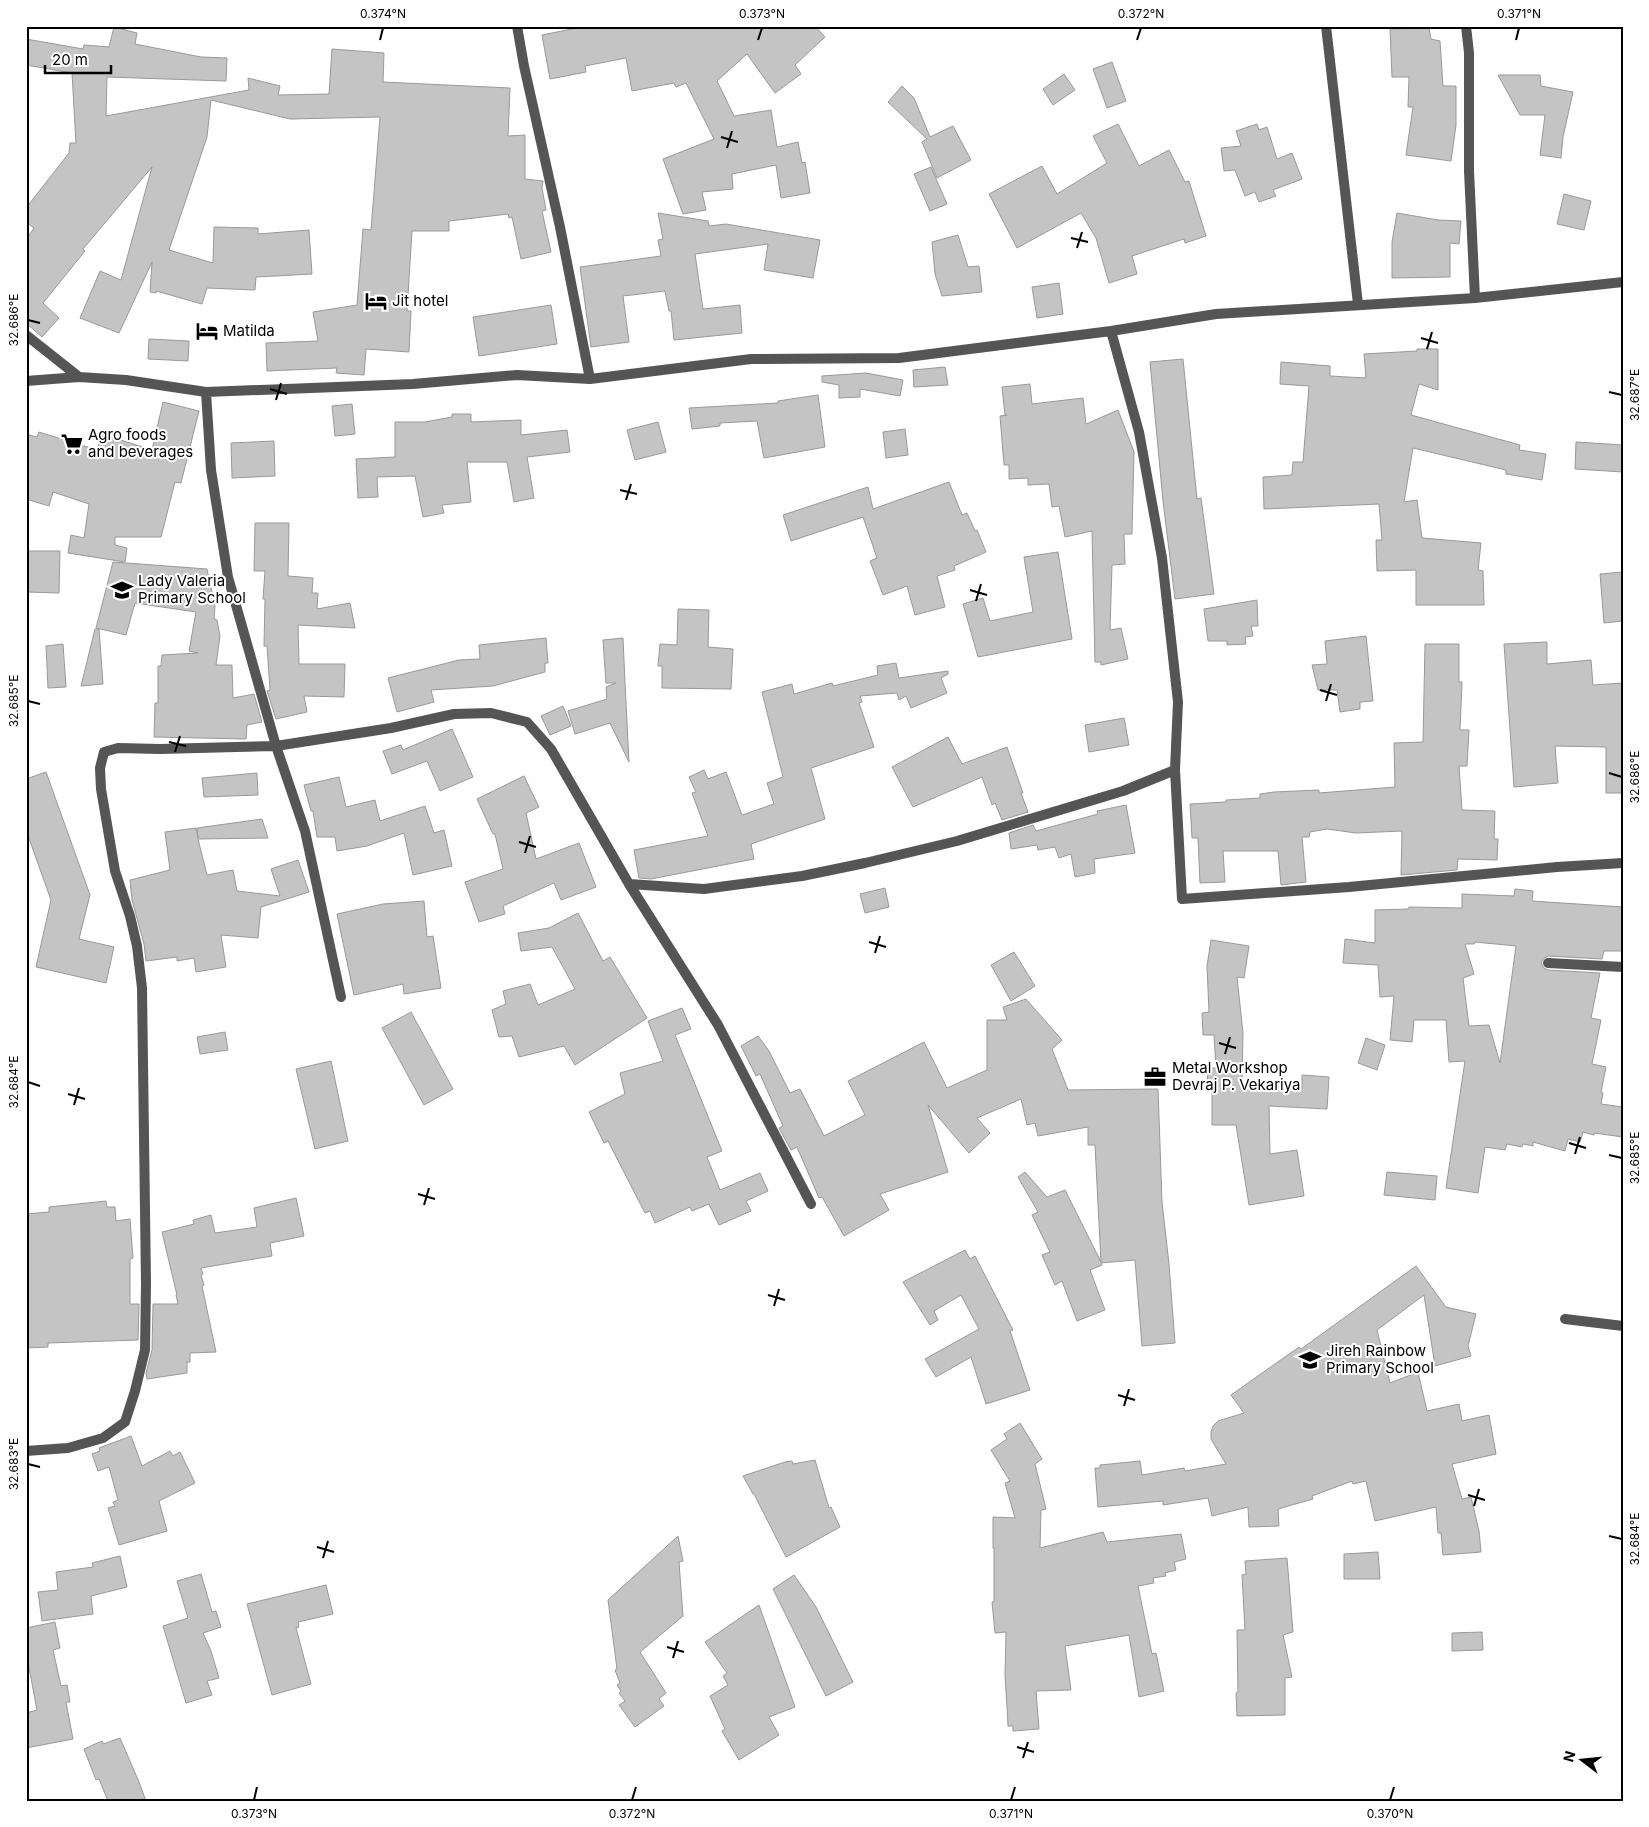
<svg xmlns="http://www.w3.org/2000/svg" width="1649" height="1827" font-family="Inter,sans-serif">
<rect width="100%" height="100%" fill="#fff"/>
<path fill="#c4c4c4" stroke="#999" fill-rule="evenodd" d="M587,26H815L825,37L795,65L801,74L775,93L747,54L717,81L734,116L771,110L777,147L798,142L802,163L805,162L810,193L781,198L776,165L732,174L733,189L702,192L706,210L683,214L663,159L714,139L686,83L676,87L674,83L632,91L626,58L585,66L586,72L550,79L542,35Z
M114,27L137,33L135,44L201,57L227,58L226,81L107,77L106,116L249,90L248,78L280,86L278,95L329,94L332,49L384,53L383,82L510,88L508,136L525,135V179L543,181L542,188L546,210L542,211L551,252L521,259L512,217L509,218L508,214L449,221V231H412L407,311H411L409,352L366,349L364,375L336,373L337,368L267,371L266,343L318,341L313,312L357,305L363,229L371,230L380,117L290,119L211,100L207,137L169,250L213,263L214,227L258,228V234L309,230L312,274L256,277L255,290L207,288L202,304L156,291V293L150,292L152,262L119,333L80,318L100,271L121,280L152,167L83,249L85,251L43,303L59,318L42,337L26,323V240L34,228L26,222V208L69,153L70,143H76L72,73L26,65V39L83,49L84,45L109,47Z
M1429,28L1431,39L1440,41L1443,86H1456V125L1451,161L1406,155L1413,107H1408L1409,77H1392L1390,29Z
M1112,62L1126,101L1107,108L1093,69Z
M1064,74L1075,90L1053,105L1043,89Z
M1498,75H1540L1541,86L1573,92L1563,137L1561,158L1540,155L1545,115H1520Z
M902,86L914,98L930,137L953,126L971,160L937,178L922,142L927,139L888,102Z
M1118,124L1139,166L1169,150L1185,182L1189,181L1206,236L1185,243L1184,239L1132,256L1137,274L1109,283L1096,238L1081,213L1017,248L989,194L1042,166L1057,194L1107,163L1093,136Z
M1257,124L1259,130L1267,127L1277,159L1292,153L1302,179L1273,190L1276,196L1259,202L1255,192L1245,196L1235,170L1224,171L1221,148L1241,146L1236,131Z
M931,167L947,204L930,211L914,174Z
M1564,194L1591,201L1584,230L1557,224Z
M658,213L708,221L709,226L726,224L820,240L813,278L764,270L768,244L695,254L703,309L740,305L742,333L674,340L671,311H669L665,291L623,296L629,342L591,347L580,267L661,256L658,240L663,239Z
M1397,213L1438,220L1461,221L1459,244L1450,243V277L1392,278V242Z
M958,235L968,267L979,266L982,292L942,296L935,274L932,242Z
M1059,283L1063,314L1037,318L1032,287Z
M551,305L557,344L479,356L473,317Z
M149,339L189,341L188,361L148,359Z
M1417,349H1438V390L1419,384L1411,415L1520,445L1519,450L1546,454L1542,480L1506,474V470L1413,448L1404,502L1417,500L1422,538L1481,543L1478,570L1483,571L1484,605H1416V570L1377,571L1376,540H1382L1379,504L1264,509L1263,477L1292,475L1293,462H1303L1309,386L1280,384L1281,362L1330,366V376L1366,378L1364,354L1417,351Z
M1183,359L1197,499L1201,498L1214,594L1175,599L1163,501L1150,362Z
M945,367L948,385L914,387L913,370Z
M866,373L903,380L900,396L860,389V397L839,398V385L822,382V376Z
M1030,384L1032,404L1083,398L1086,424L1118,410L1134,452L1132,534H1124L1125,564L1112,565L1110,630L1121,628L1128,659L1101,665V662H1095L1092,531L1065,537L1059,506L1052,507L1049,484L1028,485V478L1009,479V465H1004L1000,416L1007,415H1005L1002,387Z
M818,395L825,447L764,458L757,421L720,423V426L692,429L689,408L778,403V401Z
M163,402L199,411L181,483L175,482L161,537H115V545L127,548L125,562L68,553L71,535L84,538L89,504L53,492L49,506L26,499V434L37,437L39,432L97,450L102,434L152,450Z
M352,404L355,434L335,436L332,406Z
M452,414H471V422L521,420V435L567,430L570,452L527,457L534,498L514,502L507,462H467L471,502L442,505L444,513L423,517L415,476L377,477L378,497L358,498L356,459L395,457V422H425L452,417Z
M658,422L666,452L635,460L627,430Z
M905,429L908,455L886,458L883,432Z
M274,441L275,476L232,478L231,443Z
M1576,442L1623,445V472L1575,469Z
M949,482L962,515L967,513L975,531L977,530L986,552L954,566L955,570L937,576L945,607L915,615L907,586L883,595L870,561L877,558L863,517L791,541L783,515L868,487L873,509Z
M255,523H289L288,576L313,578L312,593H318L317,609L350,603L355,628L298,625L299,664H345L344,697L304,696L307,712L276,719L267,691L270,690L267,646H264L265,599H263L265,571H254Z
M26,551H60L59,593L26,592Z
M1058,552L1072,639L978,657L963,604L983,598L990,621L1033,612L1024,557Z
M113,562L207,569L215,606L214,619L217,620L220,636L216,665H232L233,698L254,694L262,722L247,725L246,739L154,737L155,703H158V666H161L162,655L198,653L189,651L196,612L135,603L126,635L96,628Z
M1623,572V621L1604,623L1600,574Z
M1257,600L1258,626H1251L1253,636L1245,637L1246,644L1227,645V641H1208L1204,609Z
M678,609L709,610L708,647L733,649L731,689L662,688V666H658L660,644L677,645Z
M95,629H99L103,684L81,686Z
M1366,636L1373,701L1360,702V709L1340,712L1337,690H1318L1312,665L1327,664L1325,641Z
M546,638L548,663H545V672L493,686L431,690L434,702L397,712L388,678L459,660L480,659L479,645Z
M623,638L625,683L629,762L610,723L575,734L568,711L607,699L606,687L616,683H606L603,640Z
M1547,642V664L1591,660L1593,685L1623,683V793H1606V747L1555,746L1558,783L1514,787L1504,644Z
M63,644L66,687L48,688L46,646Z
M1425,644H1459V682H1462L1460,730H1469L1467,766H1459L1462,810L1495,811L1494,839H1498L1497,860L1458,859L1457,870L1401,875L1402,831L1356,833L1327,829L1310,832L1309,837H1302L1306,882L1281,885L1278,851H1223L1225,882L1200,883L1198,838H1192L1190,804L1226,802V800L1260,798V794L1274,792L1319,790V793L1395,787L1394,743L1423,742Z
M896,663L899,678L948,671V674L941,678L947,693L911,708L906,696L899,700L897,693L860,696L862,702L859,703L874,747L811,768L825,819L751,844L754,859L651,879L639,878L634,850L708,836L692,793L696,792L689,777L704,770L708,779L726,772L742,815L774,804L767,783L783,777L762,692L792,684L794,694L832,683L833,686L878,675L877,666Z
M563,706L571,726L550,735L541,716Z
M1124,718L1129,745L1089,752L1085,725Z
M452,729L473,777L440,791L427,761L392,774L383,751L401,745L403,750Z
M948,737L962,764L1007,747L1023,793H1021L1028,812L1002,820L995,803L992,805L982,777L913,807L892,767Z
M46,772L90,895L79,939L114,947L106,983L36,967L51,900L26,830V779Z
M257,773L258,795L204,797L202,778Z
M524,776L539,807L526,813L536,859L579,843L596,887L561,900L554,883L503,906L505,914L479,922L465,882L503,869L495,834H493L477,799Z
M339,777L346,807L375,800L380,821L425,806L434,833L444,830L452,866L413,875L404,833L367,846L337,851L335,837H317L313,811H311L304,785Z
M1126,805L1135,853L1094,859L1095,873L1075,877L1071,854L1059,858L1055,847L1038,850L1037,845L1011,849L1009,833L1033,825L1036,831L1098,814L1097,811Z
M262,819L268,838L198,839L207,875L233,870L237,891L280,896L271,869L298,860L309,892L261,907L258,938L221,935L226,967L196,972L194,958L177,961V957L146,961L144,944L132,900L130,880L170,870L165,832L196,828L198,838L197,828Z
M885,888L889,907L865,913L860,894Z
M1515,889L1533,891L1532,901L1623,907V951H1604L1602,959L1548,956L1543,959L1541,963L1544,968L1548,970L1600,973L1591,1018L1601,1020L1592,1064L1606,1067L1601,1092L1603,1093L1601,1104L1623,1107V1137L1594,1133V1135L1583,1132L1580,1142L1568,1139L1565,1151L1533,1142V1146L1523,1144L1522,1147L1507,1144L1505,1150L1485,1147L1478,1193L1446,1188L1465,1061L1449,1062L1446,1020H1414L1412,1042L1390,1040L1394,996L1380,997L1378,965L1343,963L1345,939L1375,943V910L1408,909L1409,907L1462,908V894L1514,896ZM1475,942L1516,946L1500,1063L1489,1025L1469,1026L1463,978L1474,974L1465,944H1474Z
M424,901L427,937L433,936L441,988L404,994L403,984L354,995L337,914L383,904Z
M578,913L603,961L610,957L647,1018L575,1065L564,1046L519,1057L512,1036L499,1037L492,1010L506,1004L503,991L530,984L538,1005L575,989L552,947L521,951L518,933L549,928Z
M1211,940L1249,946L1244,978L1237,977L1243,1033L1242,1084L1302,1088V1075L1329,1077L1327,1109L1269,1106L1270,1154L1297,1150L1304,1196L1249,1205L1236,1125H1212V1087L1207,1088L1208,1068H1216L1214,1035H1203L1202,1013L1209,1012L1207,966Z
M1014,952L1035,986L1011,1001L991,965Z
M1026,999L1062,1040L1052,1049L1068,1090L1158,1089L1162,1202L1169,1264L1175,1343L1142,1346L1135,1260L1101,1263L1102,1265L1090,1270L1105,1310L1077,1321L1062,1281L1055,1285L1042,1255L1050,1252L1032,1215L1038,1212L1018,1177L1025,1172L1047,1197L1065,1190L1101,1262L1095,1145H1088V1127L1038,1136L1035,1123L1027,1125L1021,1099L977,1118L990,1133L969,1153L928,1105L948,1172L880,1194L889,1210L844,1236L822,1197L819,1198L797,1147L791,1150L779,1128L783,1126L760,1074L756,1076L741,1046L758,1036L769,1051L790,1093L800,1089L824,1136L865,1115L848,1081L924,1042L947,1088L987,1070V1020H1007L1003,1007Z
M682,1008L691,1029L675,1035L722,1151L707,1157L720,1190L760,1173L768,1191L746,1201L751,1211L719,1225L709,1204L692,1211L690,1207L655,1223L650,1211L645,1213L608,1141L604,1143L589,1112L625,1094L620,1073L663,1061L648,1021Z
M411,1012L453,1089L424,1105L382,1028Z
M225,1032L228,1050L200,1054L197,1037Z
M1366,1038L1385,1045L1377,1070L1358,1063Z
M331,1061L348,1141L315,1149L296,1069Z
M1387,1172L1437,1176L1435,1200L1384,1195Z
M296,1198L304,1236L270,1243L272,1256L201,1268L203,1274L201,1275L204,1285L202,1286L216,1352L190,1353V1362H187V1373L147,1379L146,1373L152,1350L153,1304H178L176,1295H177L162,1232L194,1224L193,1220L211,1215L215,1233L257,1227L254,1208Z
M106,1201L107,1207H115L116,1221L130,1219L133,1258L130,1259V1304H139L138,1340L48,1343V1347L26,1348V1214L49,1212V1207Z
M965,1250L970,1259L975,1256L1013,1330L1010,1331L1030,1390L986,1404L971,1357L936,1377L925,1359L979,1329L961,1295L934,1311L938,1320L930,1325L903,1282Z
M1416,1266L1446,1307L1476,1314L1468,1346L1471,1356L1435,1366L1424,1295L1377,1330L1390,1383L1418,1372L1427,1411L1459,1404L1462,1421L1489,1415L1496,1454L1452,1464L1462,1499L1471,1497L1479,1531L1481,1552L1443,1555L1441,1533H1438L1436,1507L1375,1521L1366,1481L1353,1484L1352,1481L1312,1496L1313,1499L1278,1509L1279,1526L1249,1527L1248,1507L1212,1516L1208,1498L1163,1505V1501L1098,1507L1095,1468H1100V1465L1140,1461L1142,1475L1184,1468L1185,1471L1226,1464L1211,1439V1432L1213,1426L1218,1421L1244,1413L1231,1395L1299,1347L1301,1349Z
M1020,1423L1042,1459L1035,1464L1046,1509L1041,1510L1040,1548L1103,1532L1107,1542L1181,1534L1186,1559L1174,1562L1176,1570L1165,1573L1166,1576L1153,1578L1154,1583L1138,1586L1152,1654L1156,1653L1164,1691L1139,1697L1129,1635L1065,1646L1071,1690L1036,1691L1039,1729L1013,1731V1726H1008L1007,1707L1005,1675L1006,1632L995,1633L992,1602H994V1548H993V1517L1015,1518L1005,1483L1010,1481L991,1450L1007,1439L1004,1434Z
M131,1436L142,1466L170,1451L173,1456L180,1452L195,1483L159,1501L167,1531L119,1545L108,1508L115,1506L113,1502L118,1500L109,1467L98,1471L92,1454L100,1451L99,1448Z
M815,1460L829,1508L831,1507L840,1527L786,1557L754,1494H753L743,1476L785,1462L792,1461L793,1464Z
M678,1536L683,1561L679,1562L683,1616L640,1652L666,1693L659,1699L664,1706L635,1727L619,1705L625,1701L619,1693L621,1691L617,1685L620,1683L615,1670L617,1669L608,1600Z
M1378,1552L1380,1579H1344V1554Z
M120,1556L127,1587L91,1596L93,1614L42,1621L38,1592L58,1590L56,1572L93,1567L92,1563Z
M1287,1558L1293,1632L1283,1635L1292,1677L1285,1678V1715L1237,1716L1236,1693L1238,1692L1237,1630H1245L1242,1575L1246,1574L1245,1561Z
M201,1574L212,1612L216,1611L221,1627L203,1633L211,1651L219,1678L207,1681L212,1695L186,1703L163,1626L188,1618L177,1581Z
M794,1575L816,1607L853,1682L826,1696L773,1589Z
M326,1585L333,1614L298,1622L299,1627L296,1628L311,1684L272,1695L247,1604Z
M759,1605L795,1707L769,1717L779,1735L739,1760L722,1731L725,1729L710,1696L728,1685L723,1676L727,1673L705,1642Z
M55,1622L60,1648L53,1650L61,1686L67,1685L70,1702H66L73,1739L26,1748V1713L37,1710L26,1652V1628Z
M1482,1632L1483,1650L1452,1651V1633Z
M120,1738L139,1782L146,1801H108L99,1779L96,1780L84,1749L102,1741L103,1744Z"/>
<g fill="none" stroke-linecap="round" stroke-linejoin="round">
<path stroke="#555" stroke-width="10" d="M517,26L524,66L560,227L590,379
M1326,26L1358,304
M1466,26L1469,53V171L1475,298
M1111,331L1139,432L1162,558L1178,702L1175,770L1182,899L1349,887L1557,867L1623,863
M26,335L79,377
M26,381L79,377L126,380L206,392L413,384L517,375L590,379L751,359L899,358L1111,331L1216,314L1475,298L1623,282
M206,392L211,470L228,577L276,746L305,831L341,997
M629,884L704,889L802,876L865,863L957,841L1123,791L1175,770
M1548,963L1623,967
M1565,1319L1623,1326
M26,1451L68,1448L103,1438L125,1422L135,1391L145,1350L146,1284L142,988L137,946L130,916L115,871L101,789L100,768L104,752L118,748L160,749L276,746L391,728L454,714L491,713L527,722L551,749L629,884L718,1025L811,1204"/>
</g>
<path fill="none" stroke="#000" stroke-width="2" d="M380,40L383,28M758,40L762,28M1137,40L1141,28M1516,40L1519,28M721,137L738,142M727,148L732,131M1071,238L1088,242M1077,248L1082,232M28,320L40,323M1421,338L1438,343M1427,349L1432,332M270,389L287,394M1609,392L1622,395M276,400L281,383M620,490L637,494M626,500L631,484M970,590L987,595M976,601L981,584M1320,690L1337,695M28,701L40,704M1326,701L1331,684M169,742L186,746M175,752L180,736M1609,773L1622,777M519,842L536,847M525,853L530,836M869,942L886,947M875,953L880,936M1219,1043L1236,1048M1225,1054L1230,1037M28,1082L40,1086M68,1094L85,1099M74,1105L79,1088M1569,1143L1586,1148M1575,1154L1580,1137M1609,1155L1622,1158M418,1194L435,1199M424,1205L429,1188M768,1295L785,1300M774,1306L779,1289M1118,1395L1135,1400M1124,1406L1129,1389M28,1464L40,1467M1468,1495L1485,1500M1474,1506L1479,1489M1609,1536L1622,1539M317,1547L334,1552M323,1558L328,1541M667,1647L684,1652M673,1658L678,1641M1017,1747L1034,1752M1023,1758L1028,1742M254,1800L257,1787M632,1800L636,1787M1011,1800L1015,1787M1390,1800L1394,1787"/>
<defs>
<g id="hotel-bare" transform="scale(1.725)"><path d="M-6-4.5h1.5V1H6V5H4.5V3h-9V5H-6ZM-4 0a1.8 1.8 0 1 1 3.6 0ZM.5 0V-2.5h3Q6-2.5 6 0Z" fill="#000" stroke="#fff" stroke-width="2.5" paint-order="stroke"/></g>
<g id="supermarket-bare" transform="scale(1.725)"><path d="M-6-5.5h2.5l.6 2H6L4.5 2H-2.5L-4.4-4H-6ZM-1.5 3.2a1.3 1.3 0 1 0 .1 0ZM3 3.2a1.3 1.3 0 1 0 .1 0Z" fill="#000" stroke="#fff" stroke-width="2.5" paint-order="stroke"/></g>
<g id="school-bare" transform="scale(1.725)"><path d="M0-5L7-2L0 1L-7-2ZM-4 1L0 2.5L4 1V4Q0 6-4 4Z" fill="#000" stroke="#fff" stroke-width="2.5" paint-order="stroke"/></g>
<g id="office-bare" transform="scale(1.725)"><path d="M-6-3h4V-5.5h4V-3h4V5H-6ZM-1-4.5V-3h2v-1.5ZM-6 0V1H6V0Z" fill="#000" stroke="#fff" stroke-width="2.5" paint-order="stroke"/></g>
</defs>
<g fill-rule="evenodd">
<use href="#hotel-bare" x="376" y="301"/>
<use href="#hotel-bare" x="207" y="331"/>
<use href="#supermarket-bare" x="72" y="444"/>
<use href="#school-bare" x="122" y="590"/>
<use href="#office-bare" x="1155" y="1077"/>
<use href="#school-bare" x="1310" y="1360"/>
</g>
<g text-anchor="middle" stroke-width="4" stroke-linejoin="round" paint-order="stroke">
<g font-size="15" fill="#000" stroke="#fff" text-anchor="start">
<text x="392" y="306">Jit hotel</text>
<text x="223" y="336">Matilda</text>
<text x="88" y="440">Agro foods<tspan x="88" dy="17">and beverages</tspan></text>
<text x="138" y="586">Lady Valeria<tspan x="138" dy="17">Primary School</tspan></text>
<text x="1172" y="1073">Metal Workshop<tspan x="1172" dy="17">Devraj P. Vekariya</tspan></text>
<text x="1326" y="1356">Jireh Rainbow<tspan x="1326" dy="17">Primary School</tspan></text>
</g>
</g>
<rect width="1649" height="1827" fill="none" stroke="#ffffff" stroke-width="55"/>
<g transform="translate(1582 1760) rotate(286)" stroke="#ffffff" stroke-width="4" paint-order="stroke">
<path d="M0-4L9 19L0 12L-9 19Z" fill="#000000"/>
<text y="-8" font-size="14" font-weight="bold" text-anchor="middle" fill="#000000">N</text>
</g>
<path d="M45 65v8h66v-8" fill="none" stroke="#000000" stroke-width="2.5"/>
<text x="52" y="65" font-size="15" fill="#000000" stroke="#ffffff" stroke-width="4" paint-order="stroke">20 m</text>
<rect x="28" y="28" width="1594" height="1772" fill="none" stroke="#000" stroke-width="2"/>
<g font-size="12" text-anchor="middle" fill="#000">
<text x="383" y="18">0.374°N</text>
<text x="762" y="18">0.373°N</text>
<text x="1141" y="18">0.372°N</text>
<text x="1519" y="18">0.371°N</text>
<text transform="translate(14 320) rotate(-90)" y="4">32.686°E</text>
<text transform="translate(1635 395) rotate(-90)" y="4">32.687°E</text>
<text transform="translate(14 701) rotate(-90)" y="4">32.685°E</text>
<text transform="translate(1635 777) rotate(-90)" y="4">32.686°E</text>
<text transform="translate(14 1082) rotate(-90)" y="4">32.684°E</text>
<text transform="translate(1635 1158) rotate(-90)" y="4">32.685°E</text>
<text transform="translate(14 1464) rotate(-90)" y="4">32.683°E</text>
<text transform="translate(1635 1539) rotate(-90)" y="4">32.684°E</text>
<text x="254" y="1818">0.373°N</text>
<text x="632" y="1818">0.372°N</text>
<text x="1011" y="1818">0.371°N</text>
<text x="1390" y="1818">0.370°N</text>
</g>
</svg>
